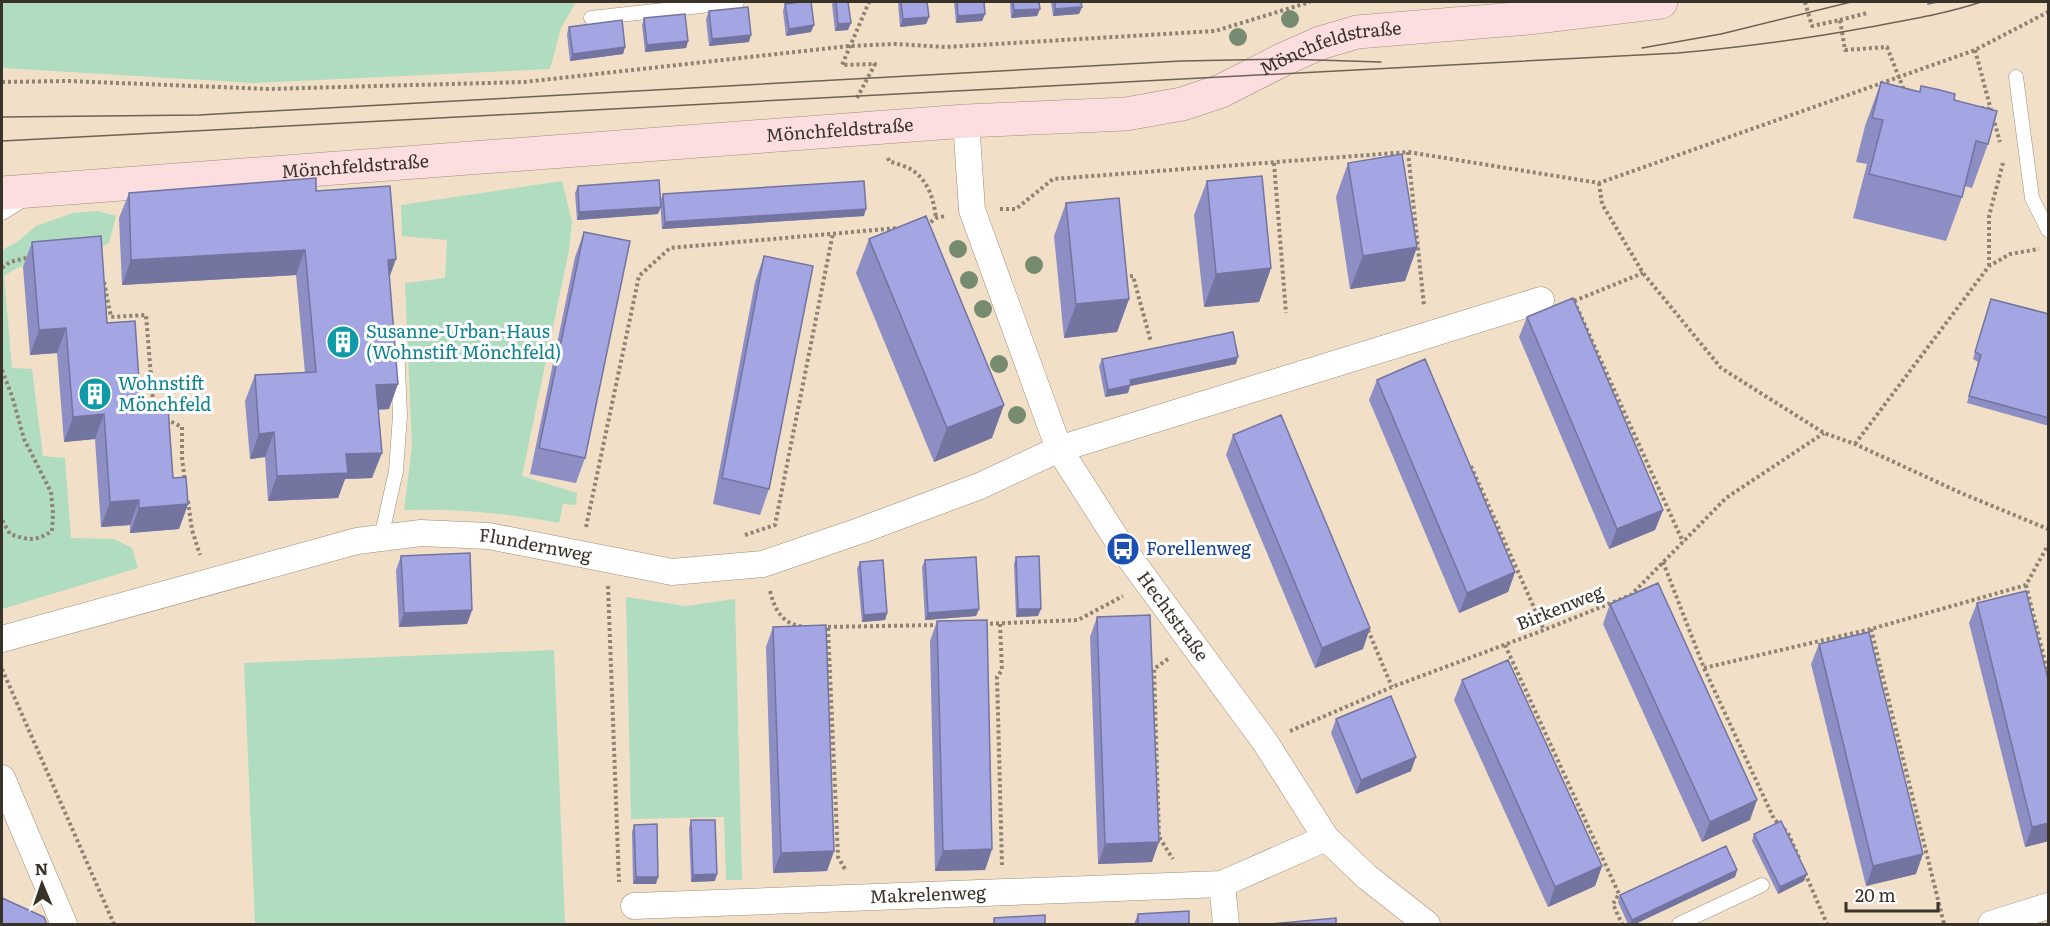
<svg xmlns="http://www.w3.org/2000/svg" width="2050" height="926" font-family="Literata,serif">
<rect width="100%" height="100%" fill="#f1dfc8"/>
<path fill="#b0ddbf" d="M2,2H576L561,28L550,69L254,83L2,68Z
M562,181L572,222L569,250L522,476L577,493L576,505L563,504L559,523C505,513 459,509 404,510L412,447L405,283L445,278L447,240L402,236L401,205Z
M98,211L116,216L109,243L86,254L36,260L15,269L4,276L12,368L32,369L43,456L65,458L71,538L114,539L132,548L138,568L2,609V250L17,242L36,226L73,213Z
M626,597L686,606L735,599L742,880H726L724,817L631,819Z
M554,650L565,924H255L244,663Z"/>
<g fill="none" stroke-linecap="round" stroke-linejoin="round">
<g stroke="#9e8e78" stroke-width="15">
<path id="service" d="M591,18L737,2
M2016,77L2032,198L2048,230
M2,213L23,200
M381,538L396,471L400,415L397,344
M1679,924L1762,885"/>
</g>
<g stroke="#9e8e78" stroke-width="27">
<g id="minor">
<path id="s1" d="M966,121L972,210L1059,449L1123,549L1265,742L1326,838L1367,877L1427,924"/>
<path id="s2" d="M2,639L357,541L421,533L489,536L672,572L763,564L862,530L980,486L1059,449L1541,300"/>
<path d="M2,778L64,924"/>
<path d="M1222,884L1226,924"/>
<path id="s3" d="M634,906L1222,884L1326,838"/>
<path d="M1991,924L2048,906"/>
</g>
</g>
<g stroke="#9e8e78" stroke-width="34">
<g id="secondary">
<path id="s4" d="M2,193L966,121L1126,114L1182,104L1221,91L1284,59L1320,43L1357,32L1528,18L1661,2"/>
</g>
</g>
<path stroke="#8f8373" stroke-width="4" stroke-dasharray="3 3" stroke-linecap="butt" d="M1805,2L1812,26L1840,20L1845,50L1887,47L1904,90
M1840,20L1867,13
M1975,50L1991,110
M2,82L69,81L268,89L524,82L849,46L896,44L945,47L1215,31L1310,2
M857,98L875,64L842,65L869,2
M1981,108L1991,109
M1993,117L2000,142
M1408,152L1424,306
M888,158L889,161C896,164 906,166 912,170C928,180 934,200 936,218
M1274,163L1286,313
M1599,183L1602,204L1643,273L1721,368L1824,433L1855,444L1961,493L2048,529
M1000,209H1016L1053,179L1408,152L1599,183L1975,50L2048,12
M926,226L936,218L945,216
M1989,266V216L2003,163
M2,268L10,262L30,257
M1124,277L1133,276L1151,342
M104,282L111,317L146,315L154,413
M1574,301L1683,542
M1574,301L1643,273
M2,370L12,396L24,439L51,492L53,513L52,531C35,542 28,540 10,534L2,520
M166,419L182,427V458L185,482
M1855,444L1989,266L2010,254L2039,249
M1471,466L1544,630
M188,501L192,530L200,555
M586,527L639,276L670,248L898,228
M745,535L775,525L833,233
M1663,562L1704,668L1774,819L1788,833L1800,860
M2026,585L2048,674
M608,586L619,882
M770,591C775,611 783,625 805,627
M984,624L1078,620L1123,596
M1000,624L1002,670L997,677L1002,865
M822,627L940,625
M828,628L838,857L846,871
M1871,629L1944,924
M1368,630L1392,687
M1505,645L1619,894L1613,904L1622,924
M1168,659L1154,669L1159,837L1173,859
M1704,668L1871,629L2026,585L2048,545
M2,669L114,924
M1290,731L1392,687L1544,630L1631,595L1726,498L1824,433
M1805,873L1827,924"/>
<use href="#service" stroke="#fff" stroke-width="14"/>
<use href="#minor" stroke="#fff" stroke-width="26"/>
<use href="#secondary" stroke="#fcdee0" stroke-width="33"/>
<path stroke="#6d6256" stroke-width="1.5" d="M1642,48L1721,34L1851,2
M2,117L199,115L1181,61L1284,59L1381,62
M2,141L1678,53C1743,47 1806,39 1870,27C1907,20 1945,14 1981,2"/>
</g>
<g fill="#778b71">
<circle cx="1290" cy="19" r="9"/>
<circle cx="1238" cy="37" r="9"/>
<circle cx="958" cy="249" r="9"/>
<circle cx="1034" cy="265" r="9"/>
<circle cx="969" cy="280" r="9"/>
<circle cx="983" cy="309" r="9"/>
<circle cx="999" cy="364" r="9"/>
<circle cx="1017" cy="415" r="9"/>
</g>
<path fill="#8d8ec3" d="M834,2H848V30L835,31L832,4Z
M898,2H927L929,17L926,24L900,27Z
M954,2H984L985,14L982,21L956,23Z
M1010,2H1039L1040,9L1037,16L1011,18Z
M1051,2H1081L1082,7L1079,14L1053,16Z
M785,4L811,32L786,36L783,11Z
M709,11L749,42L709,46L706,19Z
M644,18L688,41L686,48L645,52L642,25Z
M569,27L625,47L623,54L570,61L567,34Z
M1881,82L1919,92L1921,86L1954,100L1988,144L1972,188L1965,186L1962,197L1946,241L1853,218L1867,164L1856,162L1865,126Z
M1348,163L1417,247L1405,281L1350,289L1336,197Z
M1207,181L1271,268L1259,302L1204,307L1194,215Z
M578,186L658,214L577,220L575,193Z
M316,191L390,276L389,409L378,410L372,478L345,479L338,498L268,501L265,457L250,459L245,401L255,375L305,373L296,275L122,285L119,218L129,193Z
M663,194L864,216L662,229L660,201Z
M1066,203L1129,299L1117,332L1064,338L1054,236Z
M584,232L585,458L576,483L530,474L575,257Z
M869,239L992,438L934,462L856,273Z
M32,242L107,323L141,410L173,478L188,504L179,529L130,533V525L101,527L95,439L64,442L57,353L30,355L23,267Z
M764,256L769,489L760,515L713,504L755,282Z
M1989,306L2049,314V426L1967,403L1978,362L1973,359Z
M1527,317L1663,510L1655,530L1609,549L1519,337Z
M1102,359L1236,364L1130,386L1128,393L1105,397L1099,366Z
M1377,380L1515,572L1508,592L1459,613L1369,400Z
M1233,435L1363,649L1315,668L1226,455Z
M401,556L472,610L467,624L399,627L396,570Z
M1016,557L1038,616L1016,617L1014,564Z
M925,560L979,609L976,616L925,620L922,567Z
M860,562L887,613L885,620L862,622L857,569Z
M1977,603L2049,841L2025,847L1969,623Z
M1610,604L1750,820L1702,842L1603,624Z
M1097,617L1152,862L1098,864L1090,637Z
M937,621L992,849L985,870L935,871L930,641Z
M773,627L834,851L827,871L773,873L766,647Z
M1819,644L1916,874L1866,886L1811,664Z
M1462,680L1602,866L1595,886L1548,907L1454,700Z
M1336,719L1411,771L1356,794L1331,733Z
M691,820L715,881L691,882L689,828Z
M634,825L656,884H633L632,832Z
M1754,834L1804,881L1778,894L1752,841Z
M1737,870L1735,877L1635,924H1628L1618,902L1620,895Z
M1138,914L1189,924H1134Z"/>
<path fill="#73749f" d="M1928,2H1941L1927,5Z
M1082,7L1079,14L1053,16L1055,9Z
M1040,9L1037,16L1011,18L1014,10Z
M985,14L982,21L956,23L958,16Z
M929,17L926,24L900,27L903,19Z
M851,23L848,30L835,31L838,24Z
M814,25L811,32L786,36L789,29Z
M751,35L749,42L709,46L712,39Z
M688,41L686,48L645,52L647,45Z
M625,47L623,54L570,61L573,54Z
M661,207L658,214L577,220L579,212Z
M866,209L864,216L662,229L665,222Z
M1417,247L1405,281L1350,289L1363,256Z
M305,250L296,275L122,285L131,260Z
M396,259L387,284L388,260Z
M1271,268L1259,302L1204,307L1216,274Z
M1129,299L1117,332L1064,338L1076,304Z
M66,328L57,353L30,355L39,330Z
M1238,357L1236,364L1130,386L1128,393L1105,397L1108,390L1130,380Z
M398,384L389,409L367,410L376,385Z
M1004,405L992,438L934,462L947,428Z
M104,414L95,439L64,442L73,417Z
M274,432L265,457L250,459L259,434Z
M382,453L372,478L345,479L338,498L268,501L277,476L346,454Z
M139,500L130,525L101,527L110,502Z
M188,504L179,529L130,533L139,508Z
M1663,510L1655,530L1609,549L1617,529Z
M1515,572L1508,592L1459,613L1467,593Z
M979,609L976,616L925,620L928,613Z
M1018,609H1041L1038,616L1016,617Z
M472,610L467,624L399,627L404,613Z
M887,613L885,620L862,622L864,615Z
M1370,628L1363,649L1315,668L1322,648Z
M1416,757L1411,771L1356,794L1361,780Z
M1757,800L1750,820L1702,842L1710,822Z
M2049,823V841L2025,847L2032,827Z
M1159,842L1152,862L1098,864L1105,844Z
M992,849L985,870L935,871L943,851Z
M834,851L827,871L773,873L781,853Z
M1923,854L1916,874L1866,886L1873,866Z
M1602,866L1595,886L1548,907L1555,887Z
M1737,870L1735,877L1635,924H1630L1632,920Z
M717,874L715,881L691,882L693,875Z
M1807,874L1804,881L1778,894L1780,887Z
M636,877H658L656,884H633Z"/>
<path fill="#a4a5e3" stroke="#73749f" stroke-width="1.5" d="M801,2H811L814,25L789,29L785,4Z
M836,2H848L851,23L838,24Z
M901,2H927L929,17L903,19Z
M957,2H984L985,14L958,16Z
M1013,2H1039L1040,9L1014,10Z
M1055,2H1081L1082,7L1055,9Z
M748,7L751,35L712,39L709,11Z
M685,14L688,41L647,45L644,18Z
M622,20L625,47L573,54L569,27Z
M1881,82L1920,92L1921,86L1940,90L1955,94L1954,100L1997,111L1988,144L1976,141L1962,197L1869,174L1883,120L1872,118Z
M1402,154L1417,247L1363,256L1348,163Z
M1262,176L1271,268L1216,274L1207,181Z
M316,178V191L390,186L396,259L388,260L398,384L376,385L382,453L346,454L348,473L277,476L274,432L259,434L255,375L316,372L305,250L131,260L129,193Z
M659,180L661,207L579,212L578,186Z
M864,181L866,209L665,222L663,194Z
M1119,198L1129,299L1076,304L1066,203Z
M926,216L1004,405L947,428L869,239Z
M584,232L630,241L585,458L539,448Z
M101,236L107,323L135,321L141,410L168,408L173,478L186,477L188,504L139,508V500L110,502L104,414L73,417L66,328L39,330L32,242Z
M764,256L813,266L769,489L722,478Z
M1573,298L1663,510L1617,529L1527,317Z
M1991,299L2049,314V418L1969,396L1981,355L1975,352Z
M1233,332L1238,357L1130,380L1131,385L1108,390L1102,359Z
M1425,359L1515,572L1467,593L1377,380Z
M1281,415L1370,628L1322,648L1233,435Z
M470,553L472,610L404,613L401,556Z
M1039,556L1041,609H1018L1016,557Z
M976,557L979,609L928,613L925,560Z
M883,560L887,613L864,615L860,562Z
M1658,583L1757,800L1710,822L1610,604Z
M2026,591L2049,683V823L2032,827L1977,603Z
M1150,615L1159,842L1105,844L1097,617Z
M987,620L992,849L943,851L937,621Z
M826,625L834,851L781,853L773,627Z
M1869,632L1923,854L1873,866L1819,644Z
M1508,660L1602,866L1555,887L1462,680Z
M1391,696L1416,757L1361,780L1336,719Z
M691,820H715L717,874L693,875Z
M1781,821L1807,874L1780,887L1754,834Z
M657,824L658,877H636L634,825Z
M1726,846L1737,870L1632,920L1620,895Z
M2,898L44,917L47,924H2Z
M1189,911V924H1138V914Z
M1045,915V924H994V918Z
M1336,918V924H1270Z"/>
<defs>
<g id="building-disc" transform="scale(1.725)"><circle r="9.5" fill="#0f9aa8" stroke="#fff"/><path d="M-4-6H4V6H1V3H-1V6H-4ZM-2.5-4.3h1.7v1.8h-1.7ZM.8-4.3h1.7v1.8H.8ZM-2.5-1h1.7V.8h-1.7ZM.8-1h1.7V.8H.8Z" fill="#fff"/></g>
<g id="bus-disc" transform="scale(1.725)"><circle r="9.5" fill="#1a4fb4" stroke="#fff"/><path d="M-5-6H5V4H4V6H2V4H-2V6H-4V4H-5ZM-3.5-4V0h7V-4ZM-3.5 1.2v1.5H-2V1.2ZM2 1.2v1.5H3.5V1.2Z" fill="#fff"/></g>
</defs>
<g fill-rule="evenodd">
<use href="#building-disc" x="343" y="342"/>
<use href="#building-disc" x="95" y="394"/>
<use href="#bus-disc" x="1123" y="549"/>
</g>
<g text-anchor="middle" stroke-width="6" stroke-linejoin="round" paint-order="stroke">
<g font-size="18" fill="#393229" stroke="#fff">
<text dy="6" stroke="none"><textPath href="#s4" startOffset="1344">Mönchfeldstraße</textPath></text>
<text dy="6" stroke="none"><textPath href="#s4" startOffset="840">Mönchfeldstraße</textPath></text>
<text dy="6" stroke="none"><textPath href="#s4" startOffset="354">Mönchfeldstraße</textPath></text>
<text dy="6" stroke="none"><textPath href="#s2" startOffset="548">Flundernweg</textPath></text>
<text transform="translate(1560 608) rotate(-22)" y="6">Birkenweg</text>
<text dy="6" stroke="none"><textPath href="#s1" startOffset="546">Hechtstraße</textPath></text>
<text dy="6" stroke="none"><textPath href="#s3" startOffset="294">Makrelenweg</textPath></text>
</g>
<g font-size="18" fill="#0d838f" stroke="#fff" text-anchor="start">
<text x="366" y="338">Susanne-Urban-Haus<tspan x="366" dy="21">(Wohnstift Mönchfeld)</tspan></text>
<text x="118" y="390">Wohnstift<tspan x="118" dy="21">Mönchfeld</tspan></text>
</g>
<g font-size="18" fill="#164399" stroke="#fff" text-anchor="start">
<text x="1146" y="555">Forellenweg</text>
</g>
</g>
<rect width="2050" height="926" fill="none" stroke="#393229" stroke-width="6"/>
<g transform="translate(42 884) rotate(358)" stroke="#ffffff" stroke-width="4.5" paint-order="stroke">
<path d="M0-4.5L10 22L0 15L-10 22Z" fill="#393229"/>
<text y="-9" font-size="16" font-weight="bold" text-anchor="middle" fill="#393229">N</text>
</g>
<path d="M1846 902v9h92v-9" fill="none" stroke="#393229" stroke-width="3"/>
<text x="1855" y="902" font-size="18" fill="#393229" stroke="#ffffff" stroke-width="4.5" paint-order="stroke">20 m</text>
</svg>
